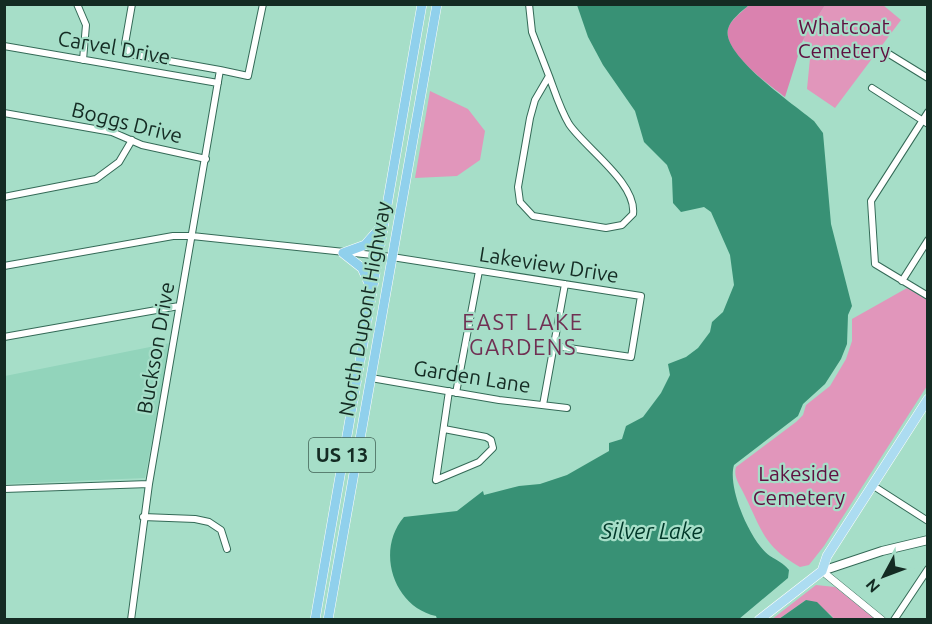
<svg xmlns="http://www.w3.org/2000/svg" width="932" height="624" font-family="Ubuntu,sans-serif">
<rect width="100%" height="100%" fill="#a6dec8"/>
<path fill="#92d4bb" d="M170,343L145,478L5,484V376Z"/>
<path fill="#e196bb" d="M825,5H883L901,20L835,108L807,89L811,48L803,40Z
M430,91L468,109L485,131L480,160L457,176L415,178Z
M907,288L927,300V386L824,546L809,565L800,567C763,546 762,530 744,494C740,485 733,477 736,467L796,422L803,415L806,405L830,386L846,359L852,341V319Z
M816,585L835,587L875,619H834L830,614L806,600L779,619L771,620Z"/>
<path fill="#da82af" d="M749,5H825L803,40L785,97C769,85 718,48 729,26C733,18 743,11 749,5Z"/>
<path fill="#389175" d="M577,5H749C742,11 730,20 728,29C721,55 795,105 814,121L823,133L831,224L852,306L848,315L847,344L841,359L825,384L803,404L798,416L734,465C727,488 751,543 770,556C778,561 783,563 789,570L788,578L739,619H437L436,616C394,607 375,551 404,517L457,511L483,491L484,495L519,486L540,484L567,475L609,451V443L622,439L626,426L643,417L661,393L670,375L668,364L686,357L698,348L710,332L712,322L723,312L734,285L730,255L711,212L704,207L681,212L673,203L672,178L667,165L644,142L635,111L603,65L588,37Z
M806,600L817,602L834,619H779Z"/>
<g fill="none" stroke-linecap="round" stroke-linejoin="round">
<g stroke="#346a57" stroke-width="8">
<path id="minor" d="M77,4L86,25L83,60
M132,4L125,44L130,54L220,70
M529,4L532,32L549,76
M4,46L218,83
M889,54L928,78
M549,76C555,92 560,109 569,124C585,148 637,183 633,214L622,225L606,228L533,216L520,202L518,187L530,118L535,100Z
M872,88L928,124
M928,112L871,201L875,264L928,296
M4,113L112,132L142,145L206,159
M4,197L96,179L119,162L132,140
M4,266L173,236H192L392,257L641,296L631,357L555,346
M902,281L928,240
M4,337L179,306
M371,378L499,400L567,408
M456,393L479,271
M543,405L565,284
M436,480L479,462L493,448L491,440L486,437L444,429
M436,480L449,391
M872,485L928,521
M4,489L149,484
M143,517L195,519L209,522L221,530L227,549
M131,620L149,484L220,70L248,76L263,4
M894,620L928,569"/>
</g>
<g stroke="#346a57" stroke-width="8">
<path id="tertiary" d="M822,571L882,620"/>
</g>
<g stroke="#346a57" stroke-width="10">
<path id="secondary" d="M822,571L882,551L928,540"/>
</g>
<g stroke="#fff" stroke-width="10">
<path id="primary" d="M759,620L822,571L827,556L928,399"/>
</g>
<g stroke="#fff" stroke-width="10">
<path id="trunk" d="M343,253L365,245L379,229
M343,253L362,268L371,288
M315,620L422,4
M328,620L437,4"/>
</g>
<use href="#minor" stroke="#fff" stroke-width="6"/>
<use href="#tertiary" stroke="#fff" stroke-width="7"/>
<use href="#secondary" stroke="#fff" stroke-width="8"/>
<use href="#primary" stroke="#acdcf1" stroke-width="9"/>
<use href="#trunk" stroke="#90d0ec" stroke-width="9"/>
</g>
<g text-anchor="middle" stroke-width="4.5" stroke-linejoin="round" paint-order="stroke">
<rect fill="#a6dec8" stroke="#406154" stroke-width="1.5" x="309" y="438" width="66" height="34" rx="4.5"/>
<g font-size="20" font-weight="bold" fill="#142b23">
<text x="342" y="462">US 13</text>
</g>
<g font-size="21" fill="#5f1040" stroke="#a6dec8">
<text x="844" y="34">Whatcoat<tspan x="844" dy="24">Cemetery</tspan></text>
<text x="799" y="481">Lakeside<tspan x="799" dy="24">Cemetery</tspan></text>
</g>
<g font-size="21" fill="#142b23" stroke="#a6dec8">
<text transform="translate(114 48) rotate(10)" y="7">Carvel Drive</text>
<text transform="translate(127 123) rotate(14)" y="7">Boggs Drive</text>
<text transform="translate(549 265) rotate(9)" y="7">Lakeview Drive</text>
<text transform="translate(365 309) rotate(-80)" y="7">North Dupont Highway</text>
<text transform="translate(156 348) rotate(-80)" y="7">Buckson Drive</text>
<text transform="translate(472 377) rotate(9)" y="7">Garden Lane</text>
</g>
<g font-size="22" letter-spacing="1.5" fill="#703053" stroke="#a6dec8">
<text x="523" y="330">EAST LAKE<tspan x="523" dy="25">GARDENS</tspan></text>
</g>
<g font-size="22" font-style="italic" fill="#013829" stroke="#a6dec8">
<text x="652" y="539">Silver Lake</text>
</g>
</g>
<rect width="932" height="624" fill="none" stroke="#142b23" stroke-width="12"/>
<g transform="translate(884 576) rotate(229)" stroke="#a6dec8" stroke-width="4.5" paint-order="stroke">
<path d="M0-4.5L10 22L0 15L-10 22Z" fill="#142b23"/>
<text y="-9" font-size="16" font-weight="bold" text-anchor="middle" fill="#142b23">N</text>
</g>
</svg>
